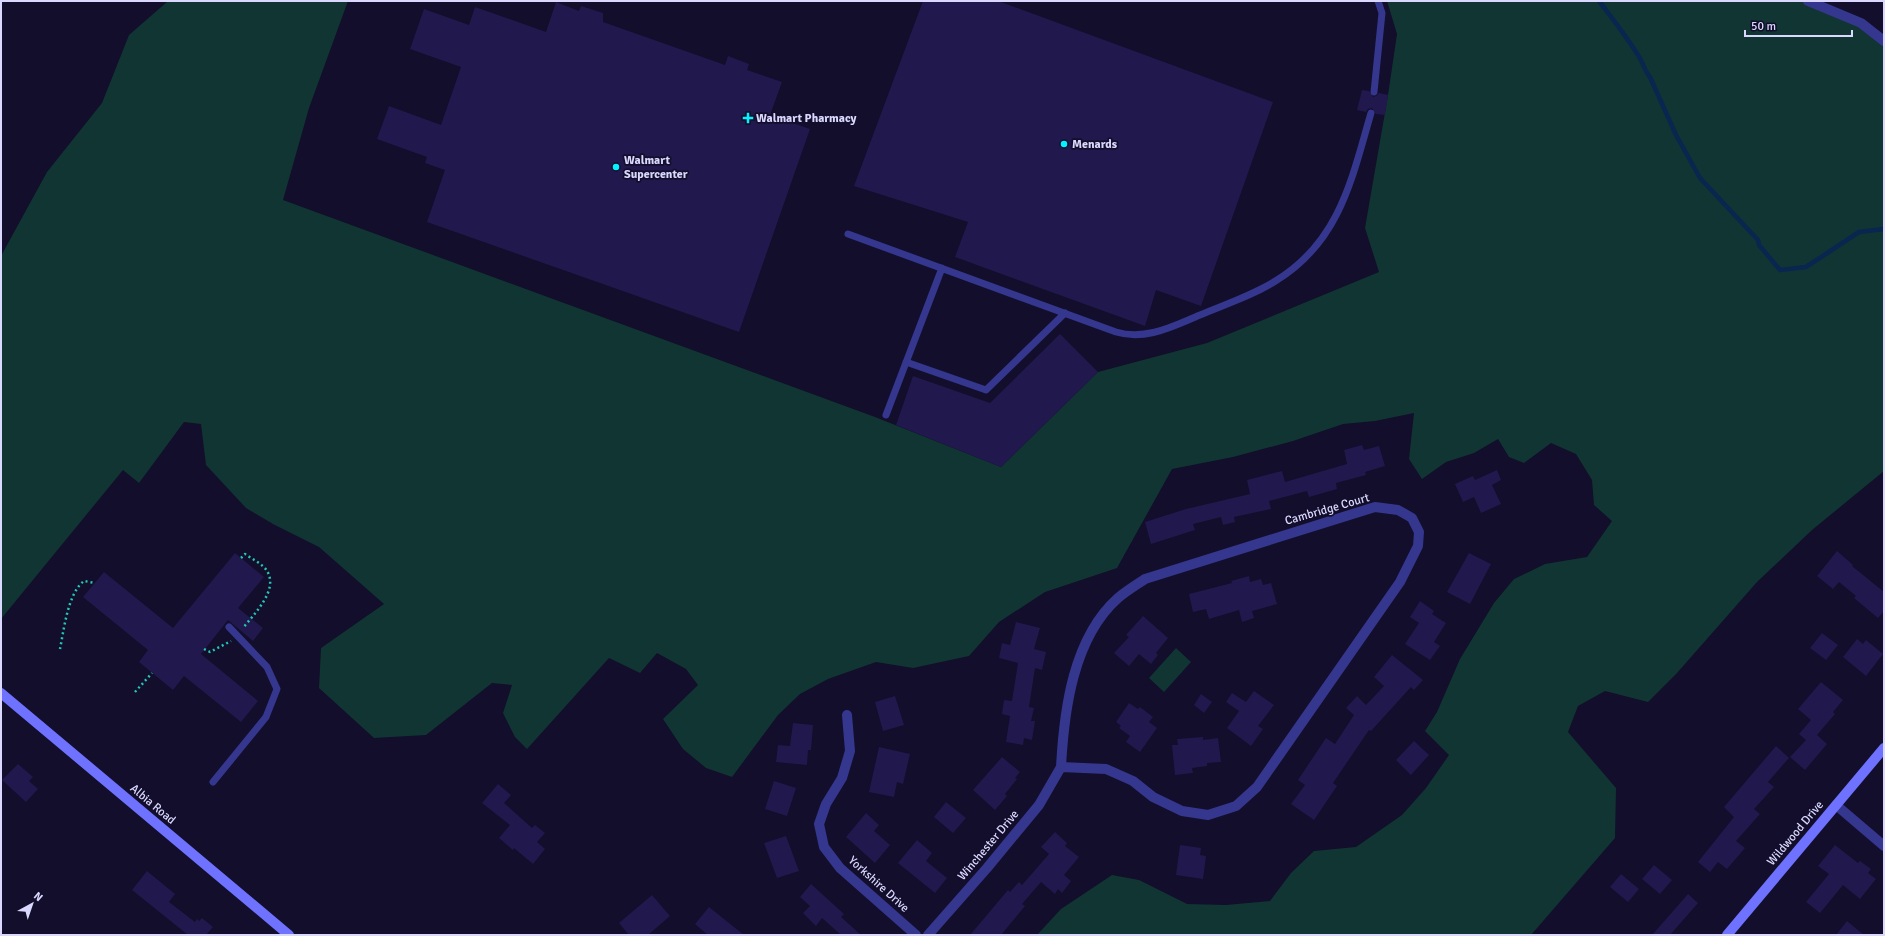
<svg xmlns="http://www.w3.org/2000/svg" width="1885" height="936" font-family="Signika,sans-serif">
<rect width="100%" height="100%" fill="#120e2b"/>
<path fill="#113532" d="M168,1H348L309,108L283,200L875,417L1001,467L1098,372L1207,343L1379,272L1365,228L1388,95L1397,34L1387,1H1808L1861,23L1884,41V471L1812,530L1757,582L1677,673L1648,702L1605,691L1578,706L1568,732L1616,788L1615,838L1531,935H1037L1061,909L1112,875L1139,880L1187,904L1226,905L1270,901L1291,873L1314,851L1356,847L1402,815L1426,788L1449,755L1425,731L1437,712L1460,659L1494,603L1514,579L1545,564L1587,557L1612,521L1594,505L1592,480L1576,454L1551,443L1524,463L1509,457L1498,439L1474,453L1446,462L1422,479L1409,459L1414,413L1375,421L1343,424L1293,441L1233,457L1172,469L1117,568L1045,592L999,622L969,656L913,668L876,662L828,679L800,694L778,715L732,777L706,768L683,749L663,719L698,685L686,669L657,653L640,673L609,658L527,749L515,737L503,713L512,685L492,683L426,735L374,738L319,688L321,648L384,604L319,547L273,524L246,508L206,465L201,424L184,422L139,483L123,470L1,619V256L47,172L102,103L129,35Z
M1176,648L1191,662L1164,692L1149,678Z"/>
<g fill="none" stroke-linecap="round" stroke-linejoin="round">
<path stroke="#082650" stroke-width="4.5" d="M1599,1C1613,19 1626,36 1638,55C1643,62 1644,70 1650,77L1676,135L1700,178L1758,240L1759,245L1780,270L1806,267L1859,232L1884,229"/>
</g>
<path fill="#21194d" d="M923,1H998L1273,102L1201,306L1156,290L1145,326L955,257L968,222L854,186Z
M556,2L579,11L581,6L603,13V22L725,65L728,56L749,64L747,70L782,82L770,115L810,129L739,332L427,222L445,170L425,163L427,157L377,139L389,106L441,125L461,67L410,49L424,9L469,25L475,7L546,32Z
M1362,90L1369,91L1373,97L1376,96L1379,93L1388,95L1385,115L1376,114L1372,108L1368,109L1366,112L1357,110Z
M1060,334L1098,372L1001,467L896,425L913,376L990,403Z
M1362,445L1364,450L1379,446L1385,466L1365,472L1366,475L1336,483L1337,489L1309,497L1307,491L1269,501L1271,509L1234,517L1235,522L1223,525L1221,517L1193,524L1195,530L1151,544L1145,522L1186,509L1250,494L1247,480L1282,471L1285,482L1347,464L1344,450Z
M1497,470L1501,480L1492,485L1501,504L1481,513L1474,497L1463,502L1455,484L1473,476L1475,480Z
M1837,551L1853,565L1852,566L1884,592V611L1878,618L1854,598L1856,596L1839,582L1833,589L1817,576Z
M235,553L264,577L238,608L263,628L253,641L228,620L201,654L258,701L241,722L184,676L173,690L139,662L148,650L83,597L104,572L173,628Z
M1469,553L1491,564L1470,604L1447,592Z
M1249,576L1250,582L1261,579L1263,585L1271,583L1277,604L1252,611L1254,618L1242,622L1239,610L1209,619L1206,609L1193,612L1189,594L1232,583L1231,581Z
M1420,601L1434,611L1432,614L1446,623L1434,642L1440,646L1430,660L1405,644L1419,623L1410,617Z
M1143,616L1168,638L1156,653L1158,655L1151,664L1139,654L1129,666L1114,653L1129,637L1126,635Z
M1016,622L1040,628L1034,649L1046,652L1042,670L1035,668L1029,707L1034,708L1031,721H1035L1032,740L1024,738L1023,745L1006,742L1010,716L1002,714L1004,700L1012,701L1018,663L999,658L1002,643L1010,645Z
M1822,633L1838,645L1826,660L1810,648Z
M1857,639L1863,644L1866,640L1883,654L1866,676L1843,657Z
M1392,655L1423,680L1414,690L1411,687L1371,731L1369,730L1333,783L1337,786L1314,820L1291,804L1305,785L1298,780L1326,738L1335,744L1354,715L1346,708L1357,696L1366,705L1384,686L1374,677Z
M1821,682L1843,700L1833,712L1835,714L1817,735L1827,744L1805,770L1790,757L1806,740L1799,734L1811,720L1798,709Z
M1254,691L1274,705L1258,726L1263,729L1251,746L1227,728L1239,711L1226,702L1232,693L1246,702Z
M1201,694L1212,702L1204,713L1194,705Z
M895,696L904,725L883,731L875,702Z
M1129,703L1138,709L1140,707L1153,717L1149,722L1157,728L1140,752L1126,742L1130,736L1119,728L1121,726L1116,722Z
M793,723L813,725L811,750H808L807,765L776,762L778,745L790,746Z
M1203,737V740L1218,738L1221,762L1207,763V766L1192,768L1193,773L1175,775L1172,745H1178L1177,739Z
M1414,741L1429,755L1411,775L1396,760Z
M1776,746L1789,758L1768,782L1774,787L1754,809L1760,814L1736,841L1745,848L1727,869L1718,862L1710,872L1698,862L1734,817L1724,807Z
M879,747L910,754L903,784L897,782L894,797L869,792Z
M1002,757L1020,772L1015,778L1017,779L1005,794L1007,796L995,810L973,790Z
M18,764L33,777L29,781L38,789L26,802L2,780Z
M774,781L796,788L787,816L765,809Z
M498,784L511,795L504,803L532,828L535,825L545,833L537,842L545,849L533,864L514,848L513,850L499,838L510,825L482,803Z
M946,802L966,818L953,833L934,817Z
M866,813L879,825L874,831L890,845L875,863L846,837Z
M1055,832L1067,843L1065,846L1079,857L1064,875L1071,881L1062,893L1058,889L1055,894L1041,882L1022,904L1025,906L1001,935H970L1008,890L1010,892L1019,882L1022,885L1049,854L1041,847Z
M786,836L799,871L777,878L764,843Z
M917,840L932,853L926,861L947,878L935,893L898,863Z
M1180,845L1201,848L1200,855L1206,856L1203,879L1176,875Z
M1835,845L1858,863L1860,861L1871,869L1868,873L1876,879L1860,899L1843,885L1820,913L1806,902L1829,874L1818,866Z
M1654,865L1672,880L1660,894L1642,879Z
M147,871L175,894L169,902L195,922L197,919L199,921L202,918L213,927L206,935H188L132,890Z
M1621,874L1639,889L1628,902L1610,887Z
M811,884L844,914L841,917L861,935H841L822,918L816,926L803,913L810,906L800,897Z
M1688,894L1698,903L1670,935H1652Z
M652,895L670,916L648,935H629L619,923Z
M709,907L744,935H708L702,930L695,924Z
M1847,921L1864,935H1836Z"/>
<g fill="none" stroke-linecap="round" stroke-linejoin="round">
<path stroke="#25c6b4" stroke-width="2.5" stroke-dasharray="2 3" stroke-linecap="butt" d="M241,558L245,554C252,559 263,564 267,571C279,590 254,614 243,628
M60,649C64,629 68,593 84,581L95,583
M204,649L210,652L231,641
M135,692L152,673"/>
<path stroke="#35368e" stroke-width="7" d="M1374,92L1382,13L1378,1
M848,234L1116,332C1146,341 1173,326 1200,315C1226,304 1254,295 1277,280C1340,241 1352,178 1371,113
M906,362L986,390L1065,313
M886,415L942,268
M213,782L266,717L277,689L267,667L229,627"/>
<path stroke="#35368e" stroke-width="10" d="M1808,1L1861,23L1884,41
M1375,507L1398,510L1412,518L1419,532L1418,546L1400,582L1257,787L1236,806L1208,815L1182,811L1153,797L1133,781L1106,769L1061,767C1064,710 1073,638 1118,598C1126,591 1136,585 1145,579Z
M847,715L850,751L842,778L826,804L819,824L824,847L840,868L916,935
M1836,805L1884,846
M928,935L987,868L1039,805L1061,767"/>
<path stroke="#6f72ff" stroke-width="10" d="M1,693L289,935
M1727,935L1884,748"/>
</g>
<g fill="#04f2ff" stroke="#120e2b" stroke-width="1.5">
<path d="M746 112h4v4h4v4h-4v4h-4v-4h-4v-4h4z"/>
<circle cx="1064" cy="144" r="4"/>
<circle cx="616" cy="167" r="4"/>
</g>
<g text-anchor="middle" stroke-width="3.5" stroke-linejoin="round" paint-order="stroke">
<g font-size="12" font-weight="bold" fill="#dad8ff" stroke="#120e2b" text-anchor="start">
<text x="756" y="122">Walmart Pharmacy</text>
<text x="1072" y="148">Menards</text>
<text x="624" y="164">Walmart<tspan x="624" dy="14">Supercenter</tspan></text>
</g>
<g font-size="12" fill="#dad8ff" stroke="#120e2b">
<text transform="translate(1327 509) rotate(-16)" y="4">Cambridge Court</text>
<text transform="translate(153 804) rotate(40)" y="4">Albia Road</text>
<text transform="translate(1795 833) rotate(-50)" y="4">Wildwood Drive</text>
<text transform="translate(988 845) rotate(-50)" y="4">Winchester Drive</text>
<text transform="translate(879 884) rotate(42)" y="4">Yorkshire Drive</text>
</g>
</g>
<rect width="1885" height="936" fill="none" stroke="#dad8ff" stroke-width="4"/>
<g transform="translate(32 904) rotate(40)" stroke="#120e2b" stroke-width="3" paint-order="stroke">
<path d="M0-3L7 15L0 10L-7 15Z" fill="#dad8ff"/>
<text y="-6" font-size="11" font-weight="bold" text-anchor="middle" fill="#dad8ff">N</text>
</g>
<path d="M1745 30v6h107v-6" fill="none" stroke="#dad8ff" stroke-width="2"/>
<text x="1751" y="30" font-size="12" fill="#dad8ff" stroke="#120e2b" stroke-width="3" paint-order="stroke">50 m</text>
</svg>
